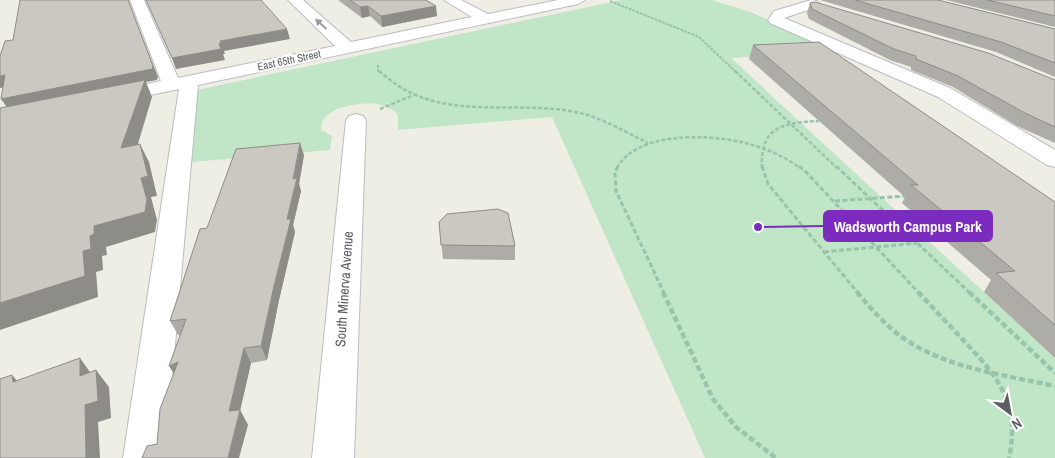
<svg xmlns="http://www.w3.org/2000/svg" width="1055" height="458" font-family="'Archivo Narrow',sans-serif">
<rect width="100%" height="100%" fill="#eeeee4"/>
<path fill="#c0e5c7" d="M621,0H712L753,13L839,52L731,58L1055,358V458H705L552,117L398,130V116L395,111C389,108 384,105 377,104C360,102 319,107 321,130L332,136L330,150L191,162L192,91Z"/>
<g fill="none" stroke-linecap="round" stroke-linejoin="round">
<g stroke="#bbbcc2" stroke-width="2">
<path id="minor" d="M130,0H144L178,78L335,46L288,0H303L351,42L472,17L444,0H461L488,14L558,0H585L578,4L198,85L165,458H123L179,89L112,103L105,101L102,97L105,93L161,81Z
M811,0L817,1L819,4L817,7L784,18L952,89L1055,150V167L1047,165L938,97L770,23L768,20L774,11Z
M356,114L363,116L366,120L354,458H312L346,120L349,116Z"/>
</g>
<path stroke="#98c4ac" stroke-width="2" stroke-dasharray="3 1" stroke-linecap="butt" d="M610,1L699,37L737,73
M378,65V71L380,73"/>
<path stroke="#98c4ac" stroke-width="2.5" stroke-dasharray="4 2" stroke-linecap="butt" d="M379,71C388,78 397,86 407,91C458,117 516,102 570,111C598,115 623,131 648,143
M735,71L837,168
M380,109L414,95
M617,168C636,132 706,134 741,142C762,147 783,155 800,168
M762,168C760,126 783,123 819,121"/>
<path stroke="#98c4ac" stroke-width="3" stroke-dasharray="5 2.5" stroke-linecap="butt" d="M618,166L615,172L616,191L664,293
M762,166L768,184L858,293
M799,166L806,172L919,293
M836,166L970,293
M835,201L906,196
M824,252L917,243"/>
<path stroke="#98c4ac" stroke-width="4.5" stroke-dasharray="6 3" stroke-linecap="butt" d="M663,292L713,399L736,427L776,458
M857,292C872,310 887,327 906,340C950,369 1005,375 1055,386
M918,292C934,309 950,326 965,342C1000,379 1020,405 1009,458
M969,292L1055,373"/>
<use href="#minor" fill="#fff" fill-rule="evenodd"/>
</g>
<path fill="#aeaca6" d="M338,0H426L437,16L382,27L370,16L362,18Z
M820,0H938L1055,29V77L996,52Z
M946,0H1055V27Z
M810,3L1055,80V143L1017,126L953,87L911,70V67L890,60L809,19L807,13Z
M753,45L1055,202V358L984,292L991,280L902,203L905,197L749,59Z
M304,155L299,184L301,191L293,225L295,232L279,300L267,360L251,363L240,410L248,425L157,444L174,374L180,335H178L170,321L207,228Z
M439,222L515,246V260L443,259Z"/>
<path fill="#8d8c87" d="M128,0H129L128,1L158,77L157,80L146,82L152,97L131,167L9,110L1,99Z
M368,6L370,16L362,18L360,7Z
M436,6L437,16L382,27L381,16Z
M287,29L290,39L224,51L225,54H223L225,60L176,69L172,58L219,44L220,41Z
M5,75L12,86L0,88V76Z
M300,143L304,155L299,184L301,191L293,225L295,232L279,300L267,360L261,346L287,219Z
M140,144L149,162L157,196L151,197L157,220L155,232L106,247L107,255L102,256L103,270L96,272L98,297L0,330V303L83,251L94,226L141,178Z
M244,348L251,363L240,411V410L248,425L239,458H228L229,411Z
M80,358L92,375L80,376Z
M178,362V380L169,366Z
M96,370L109,387L111,418L98,422L100,458H86L85,405Z
M12,375L27,392L13,382Z"/>
<path fill="#cac8c1" stroke="#8d8c87" d="M20,0H128L153,66L152,69L1,99L5,75L0,76V56L5,41L13,40Z
M146,0H261L287,29L220,41L221,43L219,44L221,49L172,58Z
M350,0H426L436,6L381,16L368,6L360,7Z
M855,0H938L1055,29V63L1001,42Z
M987,0H1055V16Z
M815,2L988,53L1055,80V127L1025,113L958,76L916,59V56L894,49L812,9L810,3Z
M819,42L1055,202V325L996,273L1015,271L911,185H918L753,45Z
M145,80L121,148L140,144L148,176L141,178L147,200L145,212L94,226V234L90,236L91,249L83,251L85,276L0,303V108Z
M300,143L293,179L297,178L287,219H291L274,286L261,346L244,348L229,411L240,410L228,458H142L147,446L157,444L160,409L178,362L169,366L186,319L170,321L200,229L207,228L236,149Z
M498,209L508,213L515,246L441,245L439,222L447,214Z
M80,358V376L96,370L98,401L85,405L86,458H0V379L12,375L13,382Z"/>
<defs><path id="oneway-solid" d="M-6-.8H1V-3.2L6.5 0L1 3.2V.8H-6Z" transform="scale(1.25)"/></defs>
<use fill="#9d9ea2" href="#oneway-solid" transform="translate(321 24) rotate(-138)"/>
<g text-anchor="middle" stroke-width="4" stroke-linejoin="round" paint-order="stroke">
<g font-size="11" fill="#5c5e64" stroke="#fff">
<text transform="translate(289 60) rotate(-12)" y="4">East 65th Street</text>
</g>
<g font-size="14" fill="#5c5e64" stroke="#fff">
<text transform="translate(344 289) rotate(-86)" y="5">South Minerva Avenue</text>
</g>
</g>
<path fill="none" stroke="#7b2cbf" stroke-width="2" d="M758 227L824 226"/>
<circle fill="#7b2cbf" stroke="#fff" stroke-width="2" cx="758" cy="227" r="5"/>
<rect fill="#7b2cbf" stroke="#7b2cbf" stroke-width="2" x="824" y="211" width="168" height="30" rx="5"/>
<g font-size="15" text-anchor="middle" font-weight="bold" fill="#fff">
<text x="908" y="232">Wadsworth Campus Park</text>
</g>
<g transform="translate(1010 413) rotate(148)" stroke="#ffffff" stroke-width="4" paint-order="stroke">
<path d="M0-4L9 19L0 12L-9 19Z" fill="#5c5e64"/>
<text y="-8" font-size="14" font-weight="bold" text-anchor="middle" fill="#5c5e64">N</text>
</g>
</svg>
